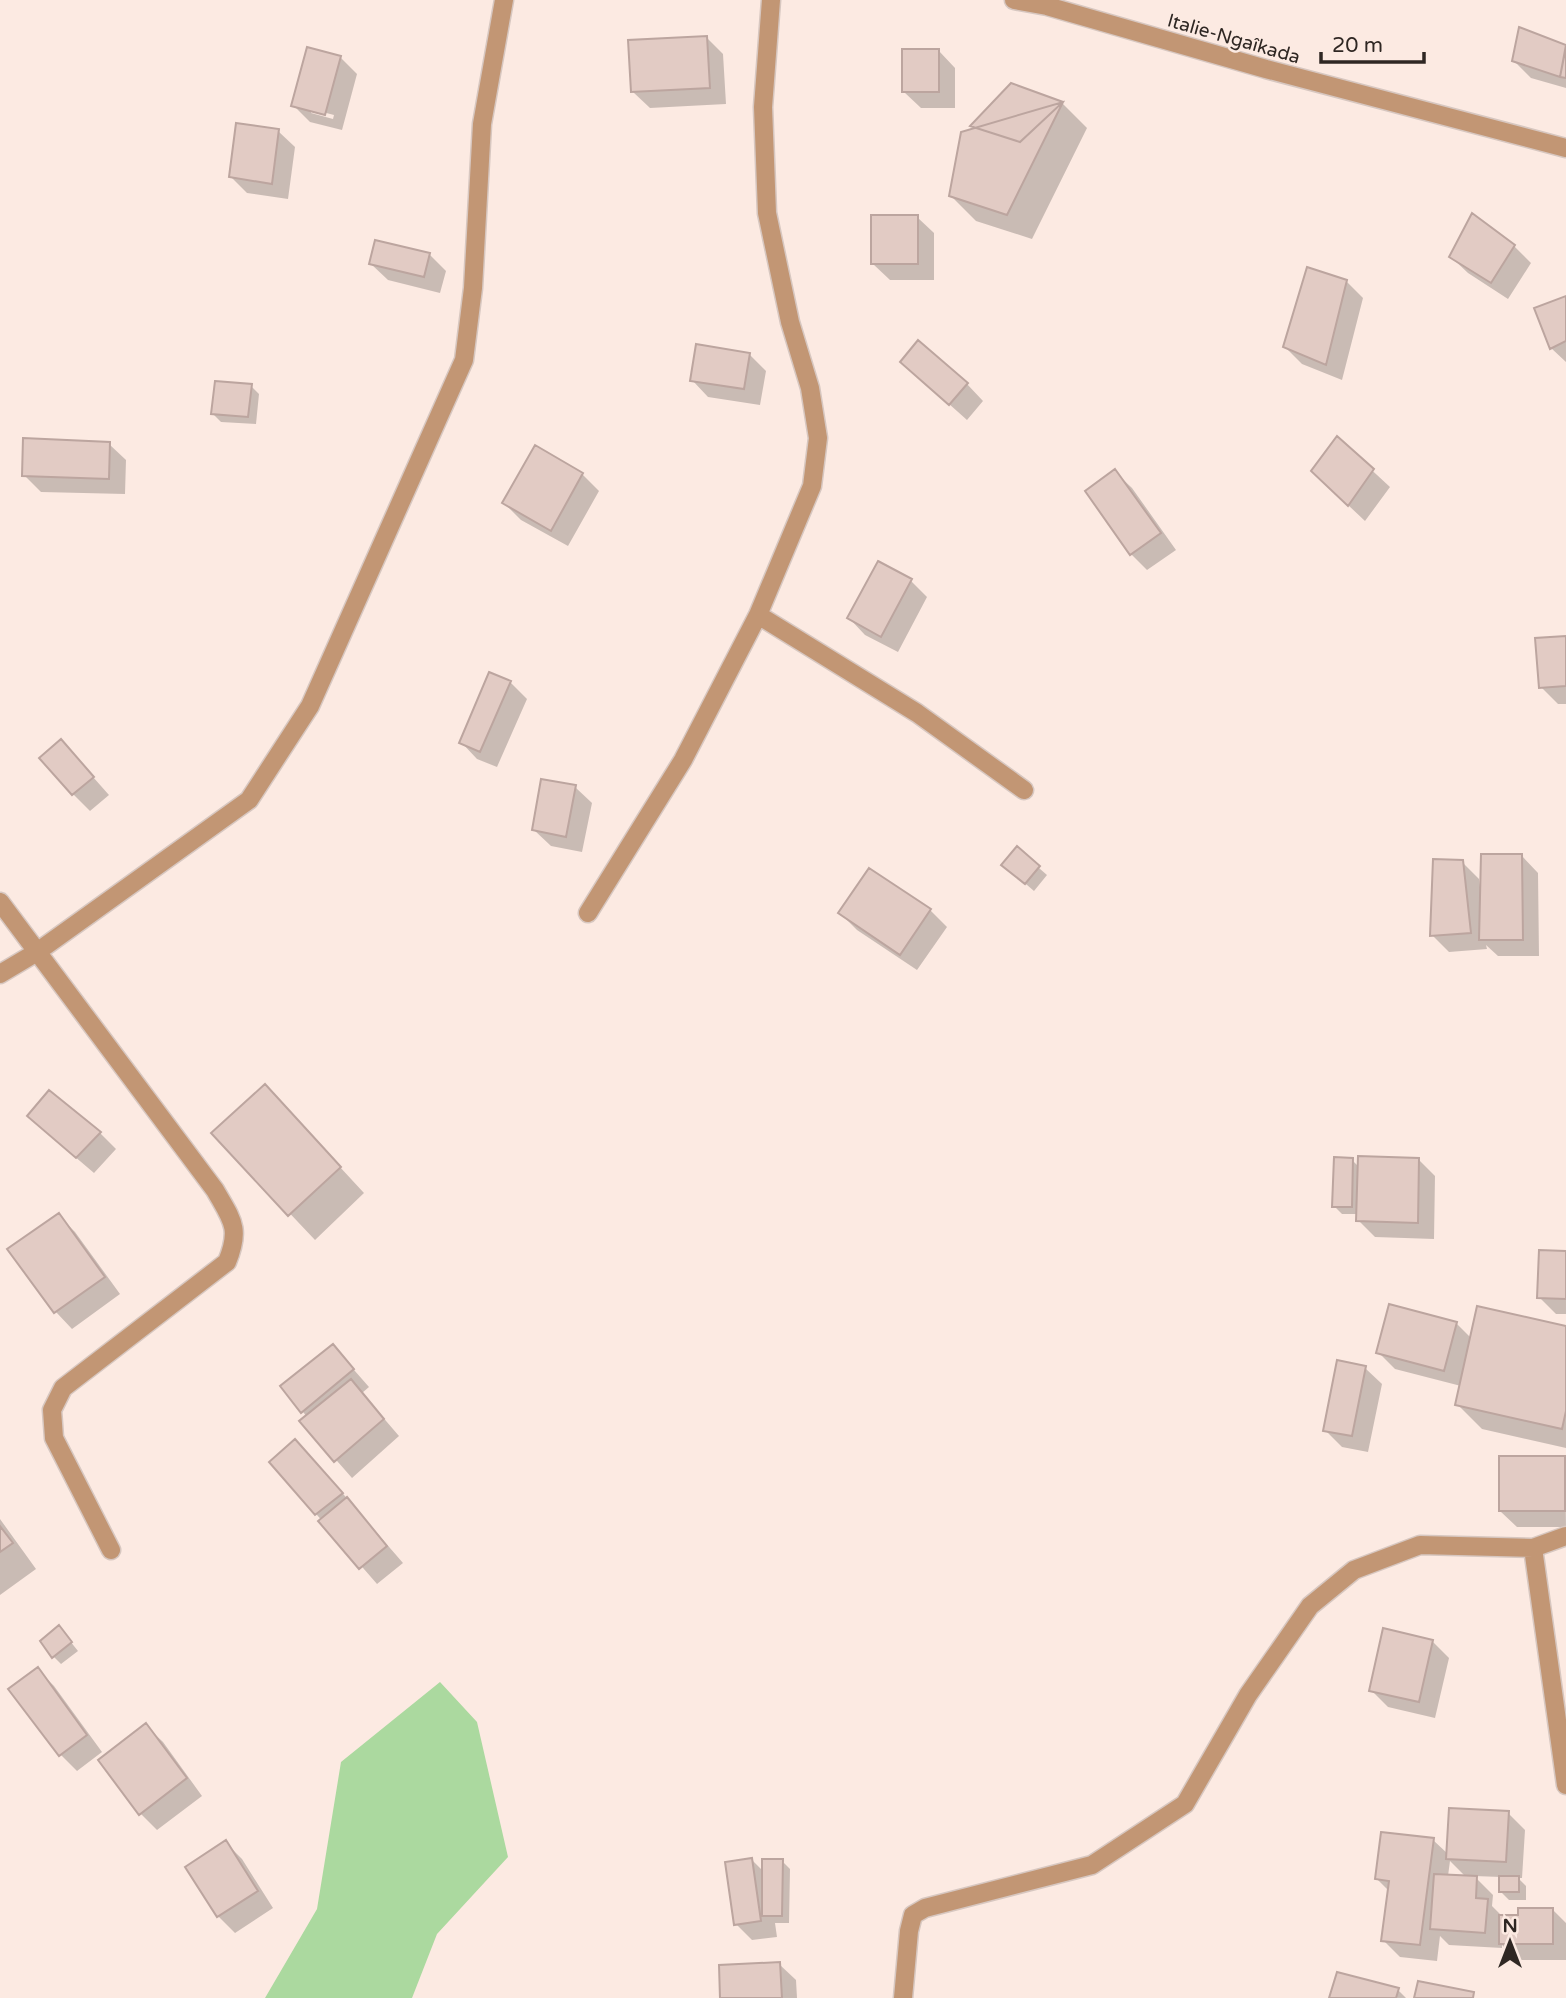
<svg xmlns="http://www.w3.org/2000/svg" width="1566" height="1998" font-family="'Varela Round',sans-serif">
<rect width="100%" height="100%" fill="#fceae2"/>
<path fill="#abd99f" d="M440,1682L477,1722L508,1857L437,1934L412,1998H265L317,1909L341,1762Z"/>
<path fill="#0003" fill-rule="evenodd" d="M1520,29L1566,47V88L1531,78L1514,61Z
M706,37L723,54L726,104L650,108L633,92Z
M939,51L955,68V108H921L904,92Z
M340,57L357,74L342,130L310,122L293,105ZM311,109L334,115L333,119L311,113Z
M1062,103L1087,128L1032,239L976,221L951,196L976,129L973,126Z
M278,131L295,147L288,199L247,193L231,177Z
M917,217L934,233V280H890L873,264Z
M1514,246L1531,263L1508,299L1468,273L1451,257Z
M429,254L446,271L440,293L388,280L371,264Z
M1346,281L1363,298L1342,380L1302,364L1285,347Z
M1566,298V362L1551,348Z
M749,354L766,371L760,405L708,397L692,380Z
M902,362L967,384L983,401L967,420Z
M251,386L259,394L256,424L221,422L213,414Z
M1337,438L1390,487L1365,521L1330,488Z
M109,444L126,460L125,494L41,492L24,475Z
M535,448L582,474L599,491L568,546L521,520L504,503Z
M1115,472L1132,488L1176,550L1147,570L1131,554Z
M911,581L927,597L898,652L865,635L849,618Z
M1566,638V704H1558L1541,687Z
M510,682L527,699L497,767L477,759L461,742Z
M61,741L109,795L90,811L73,794Z
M575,787L592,803L582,852L551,846L534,830Z
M1017,849L1047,875L1034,891L1012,872Z
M1522,856L1538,873L1539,956H1498L1486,945L1487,949L1449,952L1432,935L1462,862L1479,879L1480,887H1482Z
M930,910L947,927L917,970L857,930L840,913Z
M265,1086L364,1193L315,1240L214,1133Z
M46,1132L100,1133L116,1149L94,1173Z
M1352,1160L1359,1167L1419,1160L1435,1176L1434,1239L1375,1237L1358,1220V1214H1342L1334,1206Z
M58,1215L75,1232L120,1294L72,1329L56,1312L10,1250Z
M1566,1253V1314H1556L1539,1297Z
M1456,1323L1472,1339L1566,1328V1448L1482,1429L1457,1404L1461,1386L1395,1369L1378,1352Z
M333,1346L369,1387L362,1393L399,1436L352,1478L302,1421L307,1417L283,1386Z
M1365,1368L1382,1384L1368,1452L1342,1447L1325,1430Z
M312,1458L403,1563L377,1584L271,1462Z
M1565,1458L1566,1527H1517L1500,1511Z
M0,1519L36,1569L0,1595Z
M66,1636L78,1651L61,1664L53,1656Z
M1432,1641L1449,1658L1435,1718L1388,1707L1371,1690Z
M38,1670L54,1686L102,1752L77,1771L60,1754Z
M146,1726L163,1742L202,1796L157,1830L140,1813Z
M1508,1813L1525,1830L1522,1878H1518L1526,1886V1900H1509L1501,1892V1877L1474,1876L1493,1895L1492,1906L1503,1917L1519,1916L1553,1910L1566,1923V1960H1517L1502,1945V1948L1449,1945L1440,1936L1437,1961L1400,1957L1383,1940L1389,1891L1377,1879L1433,1840L1448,1854ZM1450,1861L1466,1877L1448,1876Z
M226,1843L242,1859L273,1908L235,1933L218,1916Z
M751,1859L764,1872L782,1861L790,1869L789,1923H775L777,1937L752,1940L736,1924Z
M779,1964L796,1980L797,1998H722Z
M1398,1990L1406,1998H1331Z"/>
<path fill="#e2cbc4" stroke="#bca59f" stroke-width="2" d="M1519,27L1566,45L1560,77L1512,61Z
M707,36L710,88L631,92L628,40Z
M307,47L341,56L325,115L291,106Z
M1566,47V78L1560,77Z
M902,49H939V92H902Z
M1011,83L1063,102L1020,142L970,126Z
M1063,102L1007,215L949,196L961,132Z
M236,123L279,129L272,184L229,177Z
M1472,213L1515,245L1491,283L1449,257Z
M871,215H918V264H871Z
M375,240L430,253L424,277L369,264Z
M1307,267L1347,280L1326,365L1283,347Z
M1566,296V341L1550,349L1534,308Z
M918,340L968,383L949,405L900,362Z
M696,344L750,353L744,389L690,381Z
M215,381L252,384L248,417L211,414Z
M1337,436L1374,469L1348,506L1311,471Z
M23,438L110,442L109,479L22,476Z
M535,445L583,473L551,531L502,503Z
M1115,469L1161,533L1130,555L1085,491Z
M878,561L912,579L881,637L847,618Z
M1566,636V686L1539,688L1535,638Z
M489,672L511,681L480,752L459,743Z
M61,739L94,777L72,795L39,758Z
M541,779L576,785L566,837L532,830Z
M1017,846L1040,866L1025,884L1001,865Z
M1481,854H1522L1523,940H1479Z
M1433,859L1463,860L1471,933L1430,936Z
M869,868L931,909L900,955L838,913Z
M265,1084L341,1167L288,1216L211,1133Z
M49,1090L101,1132L76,1158L27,1116Z
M1358,1156L1419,1158L1418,1223L1356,1221Z
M1334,1157L1353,1158L1352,1207H1332Z
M59,1213L105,1277L54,1313L7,1249Z
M1539,1250L1566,1251V1299L1537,1298Z
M1389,1304L1457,1322L1444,1371L1376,1353Z
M1477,1306L1566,1326V1411L1562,1429L1455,1405Z
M333,1344L354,1369L301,1413L280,1386Z
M1337,1360L1366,1366L1352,1436L1323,1431Z
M351,1379L384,1419L334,1462L299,1421Z
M295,1439L343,1493L315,1515L269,1462Z
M1499,1456H1565V1511H1499Z
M347,1497L387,1546L359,1569L318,1521Z
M0,1526L13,1543L0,1552Z
M59,1625L72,1642L52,1658L40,1641Z
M1383,1628L1433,1640L1419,1702L1369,1691Z
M38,1667L87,1735L59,1756L8,1689Z
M146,1723L187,1778L139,1815L98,1760Z
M1449,1808L1509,1811L1506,1862L1446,1859Z
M1381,1832L1434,1838L1420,1945L1381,1941L1389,1881L1375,1879Z
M226,1840L258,1891L217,1917L185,1867Z
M752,1858L761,1921L734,1925L725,1862Z
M762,1859H783L782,1916H762Z
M1434,1874L1477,1876L1476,1898L1488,1899L1485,1933L1430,1929Z
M1499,1876H1519V1892H1499Z
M1518,1908H1553V1944H1499V1915H1518Z
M780,1962L782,1998H720L719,1965Z
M1337,1972L1399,1988L1396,1998H1329Z
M1418,1981L1474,1992L1473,1998H1414Z"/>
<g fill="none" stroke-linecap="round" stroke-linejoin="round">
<g stroke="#d7c7c0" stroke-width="21">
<path id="minor" d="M1014,0L1047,6L1266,69L1566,148
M758,615L917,713L1024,790
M0,902L215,1190C232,1220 241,1228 227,1262L63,1388L52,1410L54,1438L111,1550
M588,913L683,760L758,615L812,486L818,438L810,388L790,322L767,213L763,107L771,0
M0,974L37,952L249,800L310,706L464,360L473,288L482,124L504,0
M1533,1548L1566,1785
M903,1998L909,1931L913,1915L925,1908L1092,1865L1185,1804L1248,1695L1310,1606L1354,1570L1420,1545L1533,1548L1566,1536"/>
</g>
<use href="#minor" stroke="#c29674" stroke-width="18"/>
</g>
<g text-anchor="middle" stroke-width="5" stroke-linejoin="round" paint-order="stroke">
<g font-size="19" fill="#2f2723" stroke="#fceae2">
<text transform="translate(1234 38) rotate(16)" y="7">Italie-Ngaîkada</text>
</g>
</g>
<g transform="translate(1510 1942)" stroke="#fceae2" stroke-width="5" paint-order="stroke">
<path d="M0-5L12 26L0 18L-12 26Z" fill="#2f2723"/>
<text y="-10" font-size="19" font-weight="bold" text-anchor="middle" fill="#2f2723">N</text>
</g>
<path d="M1321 52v10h103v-10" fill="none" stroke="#2f2723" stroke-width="3.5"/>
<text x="1332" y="52" font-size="21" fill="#2f2723" stroke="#fceae2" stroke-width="5" paint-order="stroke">20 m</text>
</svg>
